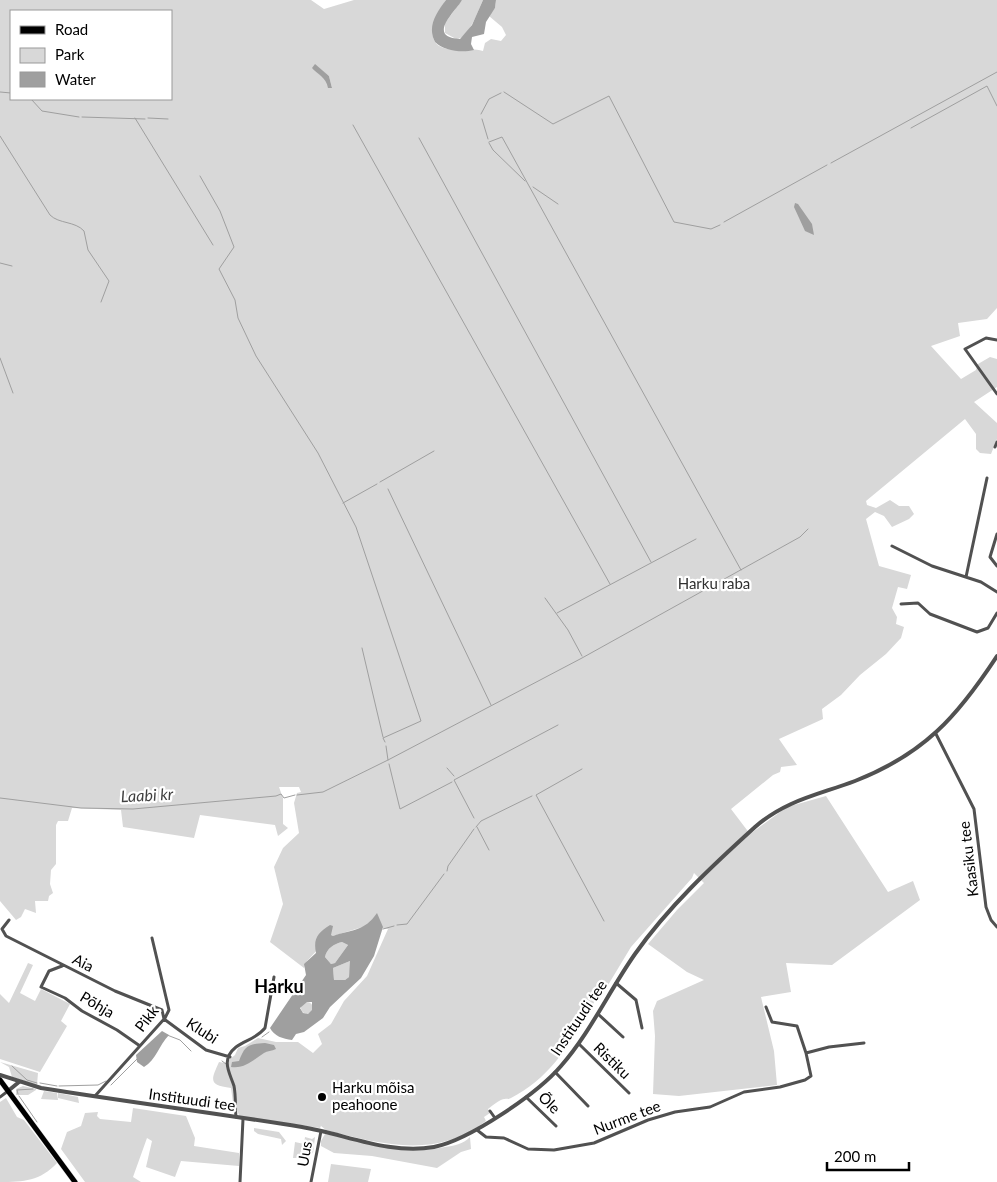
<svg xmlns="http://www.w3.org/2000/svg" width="997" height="1182" font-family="Lato,sans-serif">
<rect width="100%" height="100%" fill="#fff"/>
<path fill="#d8d8d8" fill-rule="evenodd" d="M0,0H311L324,9L354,0H446C436,13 420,46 449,49C460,50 472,48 483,51L485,43L491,39L501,41L506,35L502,27L489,16L495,8L496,0H997V308L987,319L958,323L960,336L931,346L961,379L976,370L978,364L990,357L997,359V387L974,402L997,423V439L991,454L980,453L976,449V434L965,419L866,501L867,505L876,508L890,500L899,506H909L914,514L909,519L892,527L884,516L875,512L866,519L879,566L911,575L907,589L898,587L892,608L897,617L896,624L904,627L901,638L886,654L860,675L841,695L822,709L823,719L779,739L797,765L781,767L780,772L773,775L731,809L750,834L787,807L826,796L888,892L913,881L920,900L832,965L786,963L791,992L761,997L774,1051L777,1085L679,1096L653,1094L655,1036L653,1011L657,1001L704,980L687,972L648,944L677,910L704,883L694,873L692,878L631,947L602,995H598C577,1034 553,1077 511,1098C506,1100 510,1098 504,1099C499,1100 492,1106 488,1109L490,1113L484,1117L486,1121C437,1159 383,1145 326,1130L321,1126L320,1128L239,1116L236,1105L233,1103L231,1088C208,1085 211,1080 219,1062L225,1063L235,1055L238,1048L245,1046L258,1038L276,1042H298L313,1053L322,1044L318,1034L331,1024L344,1001L367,976L388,929L369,925L333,936L331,935L307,961L304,968L270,942L283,904L274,867L283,848L299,833L294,803L297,793L301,792L299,787H279L283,798V824L288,828L278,836L275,825L200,815L194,838L123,827L121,810L72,808L68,821H58L56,825V864L51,870L50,884L53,893L49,896L48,901H35L36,913L25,909L21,917L16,920L0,901ZM11,11H171V99H11ZM315,65L329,76L332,88L325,79L314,70Z
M462,0H483C478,10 469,39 456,39L445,33V23Z
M342,942L348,945L335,963L331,964L325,957C327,948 334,944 342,942Z
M350,961L351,964L349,977L345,980H334L333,968Z
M28,963L33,965L20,993L35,1001L41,989L70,1004L61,1021L67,1026L40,1072L0,1059V994L9,1003Z
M301 1008a6 6 0 1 1 12 0a6 6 0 1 1-12 0Z
M0,1062L38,1073L37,1085L12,1077L9,1067Z
M23,1086L36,1089V1090L28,1095H16V1089Z
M44,1091L57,1093L58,1100L41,1099Z
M58,1093L78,1097L79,1103L58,1098Z
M6,1098L17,1117L24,1120L57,1163C40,1181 24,1182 0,1182V1102Z
M133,1108L186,1116L195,1138L194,1146L239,1153V1166L181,1161L175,1177L146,1167L152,1141L147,1138L133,1177L141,1182H85L61,1149L67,1132L81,1126L85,1113L98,1112L97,1116L100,1119L131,1122Z
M254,1128L279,1132L286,1141L282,1145L281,1139L258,1134L254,1131Z
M325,1134C366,1140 402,1156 445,1147C454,1146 463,1144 470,1137L471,1149L461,1152L437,1168L372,1156L334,1153L321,1146V1141Z
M305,1137L312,1139L315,1137L313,1153L301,1158H293L295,1142L304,1144Z
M331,1164L371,1169L368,1182H328Z"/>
<path fill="#9f9f9f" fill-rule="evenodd" d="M446,0H462C457,10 425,37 460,39L472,25L483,0H496L495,8L486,22L484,34L472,37L471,44L474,50C462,53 444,51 435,42C427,27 436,13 446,0Z
M315,64L329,76L332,88H328C326,77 318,75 312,68Z
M795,203L798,204L812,224L814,235L805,231L794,207Z
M377,913L383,927L374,956L361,978L330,1007L323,1018L304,1032L296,1034L292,1040C283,1039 274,1036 270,1028L306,975L304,964L316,953C313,938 318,933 330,925L333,926L331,935L333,936C352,929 364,932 377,913ZM342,942L348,945L335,963L331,964L325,957C327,948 334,944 342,942ZM350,961L349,977L345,980H334L333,968ZM307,1002H312V1010L308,1014L303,1013L300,1008Z
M162,1031L169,1035C159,1045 156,1060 144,1067L137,1062L136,1055Z
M265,1043L274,1045L276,1049C272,1051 267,1051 264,1053C253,1060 245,1069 231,1067L232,1062L239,1061C245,1046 247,1044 265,1043Z"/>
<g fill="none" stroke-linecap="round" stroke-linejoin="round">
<path stroke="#9f9f9f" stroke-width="1" d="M0,92L11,93
M504,92L553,124L609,96L674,222L711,229L720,225
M31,99L42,111L79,117
M481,114L489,99L501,93
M82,117L145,119
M135,118L213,245
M148,118L168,119
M482,119L488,139
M353,125L610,584
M911,128L987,86L997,106
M0,136L50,215C59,224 75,221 84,231L88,250L109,281L101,302
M419,138L651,562
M489,142L502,137L741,570
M489,143L493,150L525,181
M831,163L997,72
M200,176L220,211L234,247L219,269L235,300L238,318L256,356L318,453L356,527L421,721L383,738L385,742
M533,187L558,204
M724,222L827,165
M0,263L12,266
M0,358L13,393
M380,482L434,451
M388,489L491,705
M343,503L377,484
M545,598L568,630L582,656
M557,613L696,539
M362,648L383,737
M386,746L388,760
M389,764L400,809L452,782
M447,768L454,776
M582,769L536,795L604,921
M297,795L323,792L388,760L582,658L800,537L808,529
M0,798L81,808L133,809L276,796L281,794L284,798L295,795
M474,818L454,780L558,725
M476,827L481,821L532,796
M477,827L489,850
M447,871L448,866L474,829
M397,925L407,924L444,874
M383,929L394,926
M167,1035L180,1040L191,1051
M262,1037L269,1032
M222,1061L226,1064
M12,1066L27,1080L37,1083
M40,1083L57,1086
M111,1085L138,1058
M59,1086L98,1085L106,1081
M18,1094L17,1090L33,1089
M19,1096L37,1122"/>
<g stroke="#dbdbdb" stroke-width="6">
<path id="primary" d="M0,1080L75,1182"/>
</g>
<path stroke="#515151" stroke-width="3" d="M997,340L986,338L965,349L997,394
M995,447L997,442
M997,534L990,557L997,566
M892,546L932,566L981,582L997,592
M966,577L987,478
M901,604L918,603L930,614L977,632L988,628L997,613
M936,734L974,809L986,907L991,920L997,927
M9,920L2,929L6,936L115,991L162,1010L164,1019L206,1050L230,1057
M62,966L49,971L41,987L65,998L82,1011L117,1030L140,1046
M616,983L636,1000L642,1028
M766,1007L772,1022L797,1026L806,1053
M598,1014L623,1037
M579,1044L629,1093
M555,1072L588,1106
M95,1096L165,1018L169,1010L152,938
M0,1097L8,1091
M526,1097L556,1126
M490,1111L495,1118
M236,1117C235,1107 236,1096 234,1086C230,1073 220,1060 236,1047C246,1040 257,1038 265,1028L274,977
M477,1130L486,1137L504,1138L528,1149L554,1150L594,1143L648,1120L675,1112L710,1107L744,1092L780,1087L805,1080L811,1076L806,1053L829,1047L864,1043
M240,1182L243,1119
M311,1182L321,1131"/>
<path stroke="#515151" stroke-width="4" d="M0,1075L41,1088C128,1102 215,1113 302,1127C345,1134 389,1155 434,1147C469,1140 537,1094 561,1066C590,1033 609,991 635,954C668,907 712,866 755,827C786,800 818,795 855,781C924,754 957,717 997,656
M8,1091L19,1082"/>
<use href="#primary" stroke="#000" stroke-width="5"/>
</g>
<circle fill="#000" stroke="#fff" stroke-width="2" cx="322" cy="1097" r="5"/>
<g text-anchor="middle" stroke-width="4.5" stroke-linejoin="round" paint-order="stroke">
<g font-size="15" fill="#2f2f2f" stroke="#fff">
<text x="714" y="589">Harku raba</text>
</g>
<g font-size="15" fill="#000" stroke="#fff">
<text transform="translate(969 859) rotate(-97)" y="5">Kaasiku tee</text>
<text transform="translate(83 963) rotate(27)" y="5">Aia</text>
<text transform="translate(97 1005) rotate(31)" y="5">Põhja</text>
<text transform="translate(579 1018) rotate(-56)" y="5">Instituudi tee</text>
<text transform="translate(147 1019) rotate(-53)" y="5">Pikk</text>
<text transform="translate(202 1031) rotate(33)" y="5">Klubi</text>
<text transform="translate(612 1061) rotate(44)" y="5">Ristiku</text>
<text transform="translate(192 1100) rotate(8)" y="5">Instituudi tee</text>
<text transform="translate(549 1103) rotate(44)" y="5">Õle</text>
<text transform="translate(627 1118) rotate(-21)" y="5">Nurme tee</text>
<text transform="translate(305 1154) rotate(-80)" y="5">Uus</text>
</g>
<g font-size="15" fill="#000" stroke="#fff" text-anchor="start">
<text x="332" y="1093">Harku mõisa<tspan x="332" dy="17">peahoone</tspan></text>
</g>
<g font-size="16" font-style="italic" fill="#404040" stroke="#fff">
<text transform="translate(147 795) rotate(-3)" y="6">Laabi kr</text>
</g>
<g font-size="18" font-weight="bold" fill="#000" stroke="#fff">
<text x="279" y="993">Harku</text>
</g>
</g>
<rect x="10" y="10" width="162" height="90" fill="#ffffff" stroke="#999999"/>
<rect x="20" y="26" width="25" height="8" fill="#000000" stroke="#999999"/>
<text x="55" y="35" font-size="15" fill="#000000">Road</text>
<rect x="20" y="48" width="25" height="15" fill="#d8d8d8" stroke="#999999"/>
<text x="55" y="60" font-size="15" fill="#000000">Park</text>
<rect x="20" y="72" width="25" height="15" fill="#9f9f9f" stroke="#999999"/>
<text x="55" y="85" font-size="15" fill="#000000">Water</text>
<path d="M827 1162v8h82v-8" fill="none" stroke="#000000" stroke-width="2.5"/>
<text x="834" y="1162" font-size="15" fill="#000000" stroke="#ffffff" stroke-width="4" paint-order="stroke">200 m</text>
</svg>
